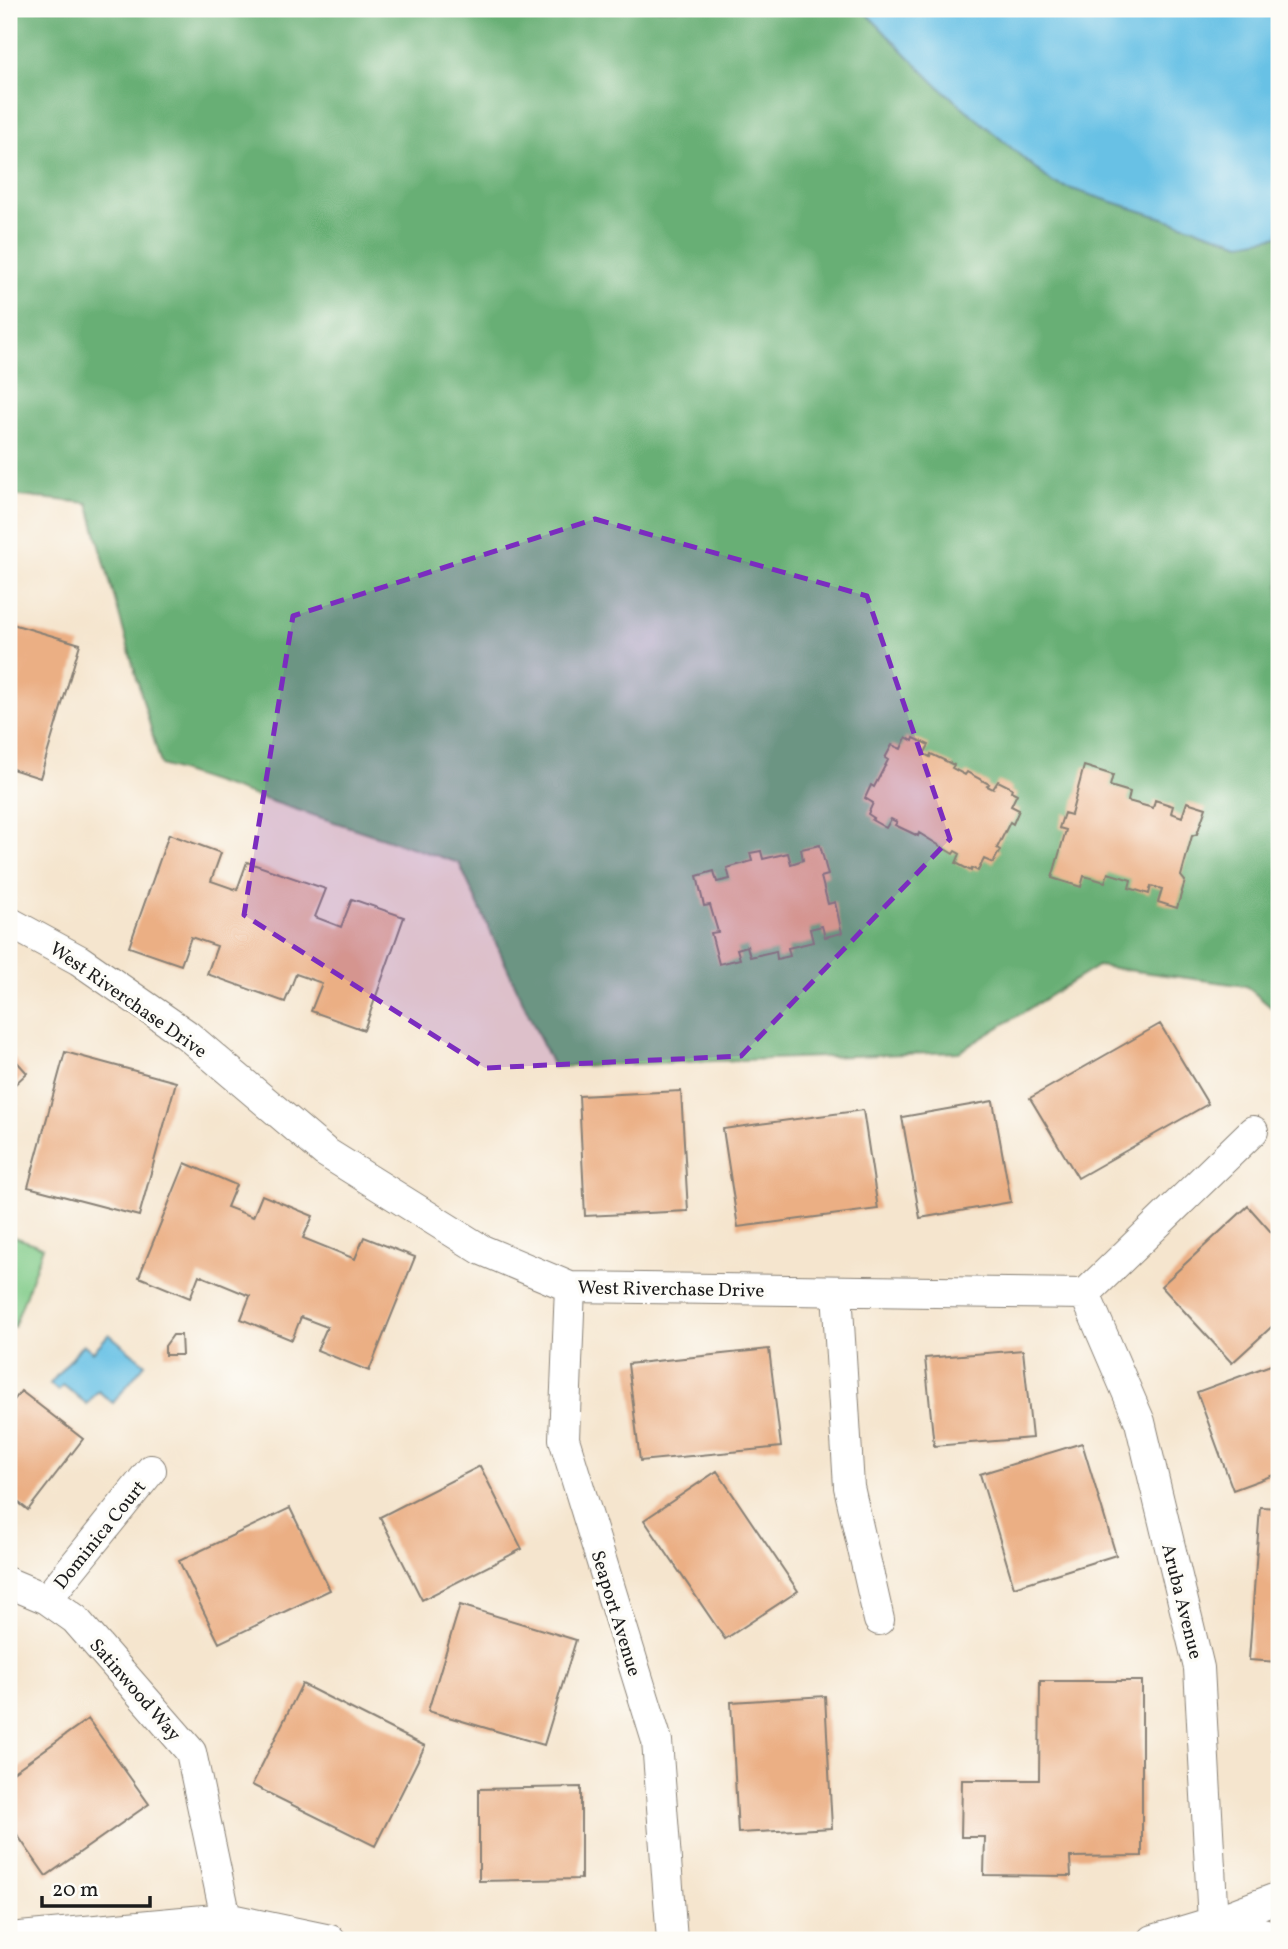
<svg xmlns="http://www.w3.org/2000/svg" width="1288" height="1949" font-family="Vollkorn,serif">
<rect width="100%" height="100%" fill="#fdfcf7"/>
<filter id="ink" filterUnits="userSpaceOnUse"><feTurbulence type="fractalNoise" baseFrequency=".0143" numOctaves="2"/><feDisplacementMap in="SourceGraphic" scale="14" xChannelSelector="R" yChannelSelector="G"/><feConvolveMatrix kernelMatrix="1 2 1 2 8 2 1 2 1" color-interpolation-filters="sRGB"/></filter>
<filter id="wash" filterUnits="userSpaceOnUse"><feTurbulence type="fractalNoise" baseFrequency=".00686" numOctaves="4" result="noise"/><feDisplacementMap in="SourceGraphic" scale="28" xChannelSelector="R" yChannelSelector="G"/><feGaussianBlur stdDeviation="1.57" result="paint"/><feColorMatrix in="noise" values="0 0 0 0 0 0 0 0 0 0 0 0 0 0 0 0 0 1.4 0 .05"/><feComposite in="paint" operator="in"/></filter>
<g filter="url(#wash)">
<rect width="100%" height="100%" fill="#f5e5ce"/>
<path fill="#80cb88" stroke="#4e7452" stroke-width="2" d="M9,1235L43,1247L14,1327L9,1326Z"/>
<path fill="#68af74" stroke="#426648" stroke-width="2" d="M9,9H862L937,85L1053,183L1241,243L1279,236V1014L1246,986L1098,966L959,1052L553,1067L459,863L161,765L88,503L9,495Z"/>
<path fill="#68c1e5" stroke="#426e80" stroke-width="2" d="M862,9H1279V236L1242,243L1053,183L937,85Z
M109,1334L145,1364L113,1403L98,1391L87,1404L63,1385L58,1391L50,1384L83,1344L93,1352Z"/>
<g id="blocks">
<path fill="#ebaf84" d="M9,623L80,644L40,778L9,768Z
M906,737L913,741L914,738L929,745L924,754L930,757L931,754L954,765L952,768L965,775L967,772L989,784L987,786L993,789L998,781L1012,788L1011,791L1017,794L1011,806L1019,810L1013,824L1010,822L997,848L1000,850L993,863L984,859L978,871L972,868L971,871L956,863L960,854L955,851L953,854L919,833L918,836L895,825L897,822L891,819L886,828L872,820L874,818L868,814L873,803L865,798L871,785L874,787L888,760L885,758L892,745L901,749Z
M1084,766L1113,775L1110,786L1130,792L1128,801L1153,808L1155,800L1173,806L1171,813L1182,817L1187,802L1206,808L1197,834L1192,836L1181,876L1185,881L1177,908L1158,902L1162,889L1151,886L1149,894L1129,888L1131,880L1108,873L1105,882L1084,876L1081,887L1052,878L1066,830L1059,828L1064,813L1071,815Z
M169,834L221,853L211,881L237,890L247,862L326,889L315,917L341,927L352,899L404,917L364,1030L311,1011L322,983L296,974L285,1002L207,974L217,946L191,937L181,965L129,947Z
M820,845L828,875L821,877L828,904L835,902L842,933L825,937L822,926L810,929L813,942L788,948L790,956L777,959L776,951L750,957L747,946L737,949L740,959L719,964L711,933L718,932L710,905L704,906L697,876L714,871L717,882L730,879L727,868L752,861L750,853L761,851L763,859L788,853L791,864L803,860L801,849Z
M1160,1024L1208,1104L1078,1178L1030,1098Z
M65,1052L176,1082L139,1216L28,1187Z
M9,1053L27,1073L9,1090Z
M681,1091L688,1211L585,1216L579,1096Z
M993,1101L1011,1202L920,1218L902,1117Z
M863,1110L878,1209L738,1227L723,1129Z
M185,1163L236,1185L227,1207L253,1217L262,1195L313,1216L303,1238L355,1259L364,1237L415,1257L369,1371L317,1350L327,1327L301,1317L292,1340L241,1319L250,1296L199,1275L190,1298L139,1277Z
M1248,1206L1279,1241V1320L1232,1363L1161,1286Z
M173,1335H181L182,1355H165V1346Z
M769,1349L781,1447L640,1461L628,1364Z
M1023,1350L1032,1438L934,1446L925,1358Z
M1279,1362V1473L1233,1490L1197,1392Z
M21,1391L83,1439L28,1510L9,1495V1407Z
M1082,1443L1116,1555L1014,1587L980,1474Z
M480,1466L522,1549L422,1600L380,1517Z
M717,1471L798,1591L725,1639L644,1520Z
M1260,1507L1279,1508V1662L1249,1660Z
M290,1508L330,1590L219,1643L179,1561Z
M460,1605L576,1640L544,1745L428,1711Z
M1040,1681H1142V1856L1070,1857L1071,1876L984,1875L985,1837H961L962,1780H1039Z
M302,1684L425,1746L375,1846L252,1785Z
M825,1696L832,1828L738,1833L731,1702Z
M88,1719L149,1804L46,1876L9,1823V1775Z
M1279,1746V1772H1278L1272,1748Z
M581,1787V1879L479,1881V1789Z"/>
</g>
</g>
<g filter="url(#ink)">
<use href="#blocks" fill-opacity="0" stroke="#888075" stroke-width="2"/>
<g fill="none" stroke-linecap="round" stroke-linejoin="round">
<g stroke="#888075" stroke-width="32">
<path id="street" d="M9,922L79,960L187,1035L325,1152L482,1250L570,1287L1085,1294L1253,1131
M570,1287L564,1439L657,1741L672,1940
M837,1291L849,1487L879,1620
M1085,1294L1140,1422L1199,1668L1213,1922
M9,1583L47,1599L75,1619L191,1752L226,1918
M47,1599L151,1470
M1213,1922L1279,1937
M9,1938L226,1918L330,1940
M1153,1940L1213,1922L1279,1897"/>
</g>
<use href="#street" stroke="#fff" stroke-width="30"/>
</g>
</g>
<path fill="#7b2cbf" fill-opacity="0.2" stroke="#7b2cbf" stroke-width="5" stroke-dasharray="14 9" stroke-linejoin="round" d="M595,519L867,596L950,839L741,1056L485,1068L244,915L293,616Z"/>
<g text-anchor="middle" stroke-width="7" stroke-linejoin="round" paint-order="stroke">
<g font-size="19" fill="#1c1c1c" stroke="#fdfcf7">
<text transform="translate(129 999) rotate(35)" y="7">West Riverchase Drive</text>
<text transform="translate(671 1288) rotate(1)" y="7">West Riverchase Drive</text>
<text transform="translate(99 1534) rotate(-51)" y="7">Dominica Court</text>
<text transform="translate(1183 1601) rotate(76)" y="7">Aruba Avenue</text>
<text transform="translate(617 1613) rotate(73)" y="7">Seaport Avenue</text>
<text transform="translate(136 1689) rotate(49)" y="7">Satinwood Way</text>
</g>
</g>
<rect width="1288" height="1949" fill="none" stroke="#fdfcf7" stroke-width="35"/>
<path d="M42 1896v10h108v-10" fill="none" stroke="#1c1c1c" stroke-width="3.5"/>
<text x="52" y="1896" font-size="21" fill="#1c1c1c" stroke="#fdfcf7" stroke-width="5" paint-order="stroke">20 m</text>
</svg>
